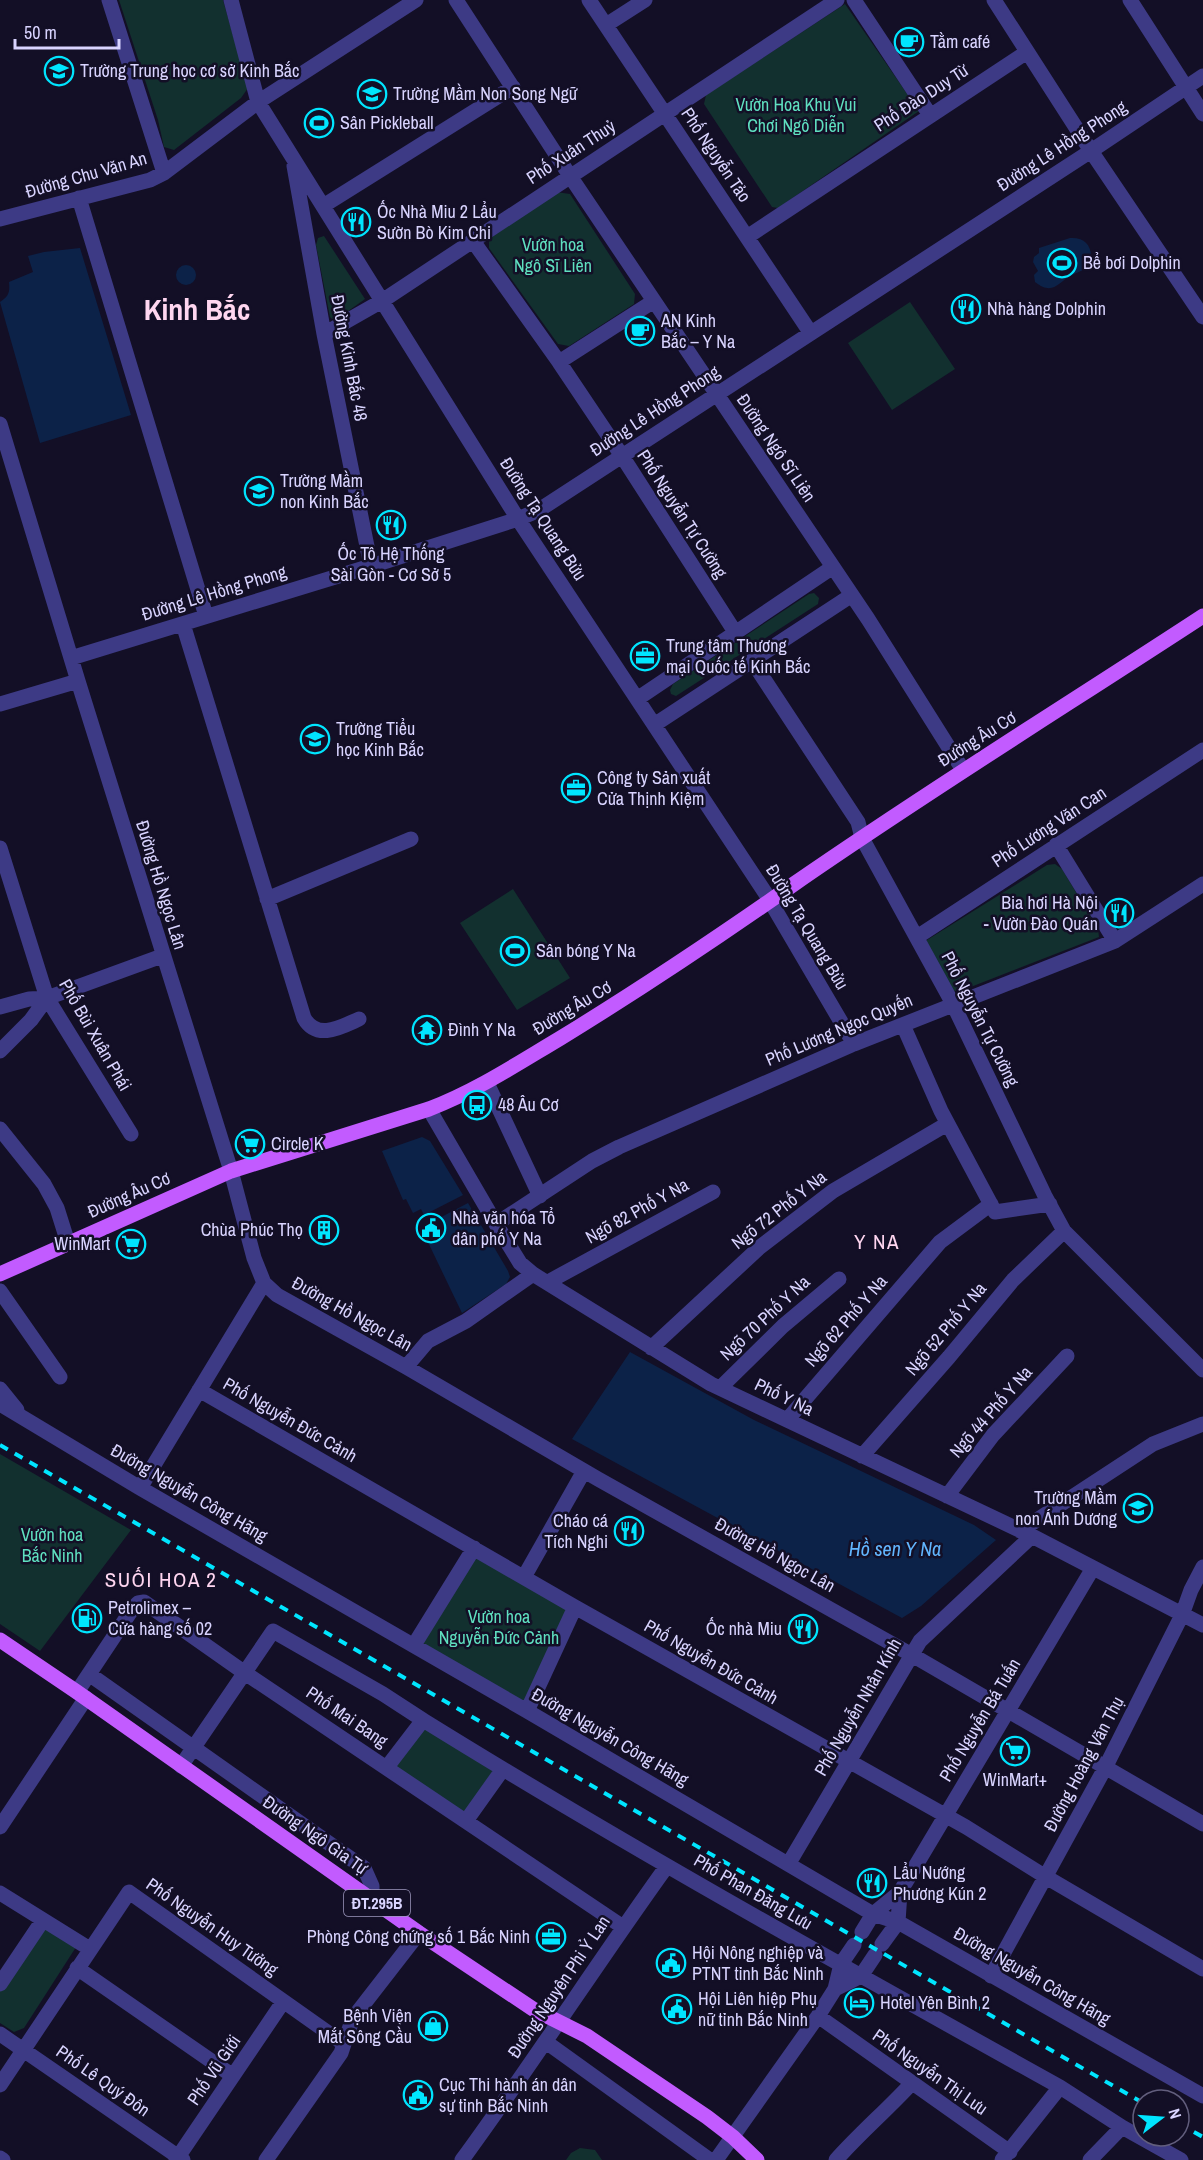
<svg xmlns="http://www.w3.org/2000/svg" width="1203" height="2160" font-family="'Archivo Narrow',sans-serif">
<rect width="100%" height="100%" fill="#130f26"/>
<path fill="#12302f" d="M119,0H223L248,88L241,98L174,150L164,147L158,120Z
M845,4L919,111L778,208L772,207L704,104L706,95Z
M556,192L570,194L635,294L634,304L569,346L558,344L489,248V239Z
M324,236L365,299L337,319H332L330,317L316,245L318,238Z
M910,302L955,369L892,410L848,343Z
M814,593L819,598L818,604L676,696L671,694L670,690L673,684L809,594Z
M1055,864L1062,869L1098,929L1099,937L963,990L953,991L926,944L927,940L1047,865Z
M513,889L570,978L517,1010L460,923Z
M0,1454L131,1530L40,1651L0,1624Z
M476,1555L572,1608L527,1704L421,1642Z
M424,1724L498,1770L467,1818L393,1769Z
M42,1924L78,1944L24,2028L14,2032L0,2023V1988Z
M580,2148L595,2150L602,2160H566L571,2153Z"/>
<path fill="#0c2248" d="M1070,238C1087,237 1093,248 1091,264C1085,270 1081,271 1074,274C1058,281 1054,297 1035,282L1034,275L1038,271L1033,262L1034,257L1039,253V248Z
M80,248L131,415L40,443L0,302C9,296 10,292 9,282L33,272L28,256L44,252Z
M176 275a10 10 0 1 1 20 0a10 10 0 1 1-20 0Z
M422,1137L430,1141L463,1195L424,1215L421,1209L413,1213L406,1199L403,1200L382,1151Z
M468,1203L508,1271L510,1277L506,1284L462,1313L425,1236L433,1232L428,1224Z
M630,1352L754,1420L974,1525L996,1540L921,1606L902,1618L572,1439Z"/>
<g fill="none" stroke-linecap="round" stroke-linejoin="round">
<path stroke="#3d3a85" stroke-width="15" d="M109,0L164,173
M231,0L258,102L518,519L766,894L854,1044
M456,0L570,176L868,619L963,770
M589,0L810,332
M854,0L930,115
M994,0L1091,151L1203,317
M1130,0L1203,114
M606,25L645,0
M294,166L324,334L371,566
M79,198L206,616
M323,206L513,87
M0,219L150,180L164,173L258,102L416,0
M747,237L1027,52
M473,241L559,362L622,456L735,632
M324,334L382,301L837,0
M559,362L654,301
M0,424L78,681L231,1171L254,1258L264,1283L277,1295L406,1367L598,1479L912,1655L1203,1824
M183,624L304,1018C317,1041 341,1027 359,1019
M71,658L371,566L518,519L539,510L1091,151L1203,76
M752,661L858,822L862,838L953,1004L1045,1196L1064,1231L1203,1370
M637,699L833,567
M0,704L78,681
M654,725L852,595
M1056,845L1115,941
M0,848L47,998L131,1134
M267,899L411,839
M917,937L1203,750
M0,1007L29,999L47,998L162,956
M903,1025L941,1111L995,1212L1050,1204
M0,1051L31,1020L47,998
M487,1083L540,1196
M429,1109L496,1224L520,1263L533,1274L711,1384L1032,1536L1203,1625
M0,1129L44,1184L57,1208L68,1243
M496,1224L592,1161L619,1147L854,1044L1115,941L1203,884
M548,1282L713,1192
M0,1291L60,1377
M651,1348L760,1247L833,1191L947,1124
M406,1367L428,1341L466,1321L533,1274
M720,1388L783,1326L839,1279
M0,1389L17,1410
M199,1390L575,1607L966,1827L1046,1877L1203,1969
M0,1404L140,1488L527,1711L873,1914L898,1922L1203,2096
M787,1420L940,1242L991,1204
M862,1456L949,1357L1013,1280L1064,1231
M140,1488L264,1283
M947,1496L993,1435L1067,1356
M1020,1531L1153,1444L1203,1424
M524,1577L584,1471
M414,1645L474,1548
M89,1674L364,1868L372,1886V1899
M77,1692L133,1608L138,1603L144,1602L245,1673L623,1927
M527,1711L575,1607
M181,1766L273,1631L383,1694L423,1720
M387,1767L423,1720C631,1849 846,1968 1060,2087L1122,2127L1181,2160
M466,1821L503,1769
M0,1827L86,1698
M789,1863L920,1641L1032,1536
M0,1893L90,1949
M862,1932L873,1914L900,1892L1093,1568
M882,1944L898,1922L900,1892
M77,1968L233,2076
M991,1976L1105,1768L1182,1615L1191,1590L1203,1567
M0,1984L43,1920
M835,1989L861,1976L875,1955
M818,2016L1010,2152
M0,2034L183,2160
M546,2042L710,2160
M0,2085L129,1892L344,2044L353,2018L419,1933
M0,2158L3,2160
M176,2160L283,2002
M266,2160L341,2053L344,2044
M462,2160C533,2063 597,1963 667,1866
M716,2160L818,2016L835,1989L841,1964L854,1945
M836,2160C860,2133 887,2110 911,2084
M1002,2160L1060,2087
M1090,2160L1122,2127"/>
<path stroke="#c25bff" stroke-width="15" d="M0,1274L231,1171L429,1109C476,1091 517,1064 559,1039C639,990 717,938 794,884C928,791 1067,705 1203,616
M0,1640L77,1692L419,1933L533,2009L587,2036L707,2117L733,2137L757,2160"/>
<path stroke="#00e5ff" stroke-width="4" stroke-dasharray="9 8" stroke-linecap="butt" d="M0,1445L1143,2103
M1179,2124L1203,2137"/>
</g>
<defs>
<g id="cafe-ring" transform="scale(1.5)"><circle r="9.5" fill="#130f26" stroke="#00e5ff" stroke-width="1.5"/><path d="M-5.5-4.5H6V0H3Q3 3.5 0 3.5H-2.5Q-5.5 3.5-5.5 0ZM3-3.2v2h1.7v-2ZM-6 4.5H4V6H-6Z" fill="#00e5ff"/></g>
<g id="school-ring" transform="scale(1.5)"><circle r="9.5" fill="#130f26" stroke="#00e5ff" stroke-width="1.5"/><path d="M0-5L7-2L0 1L-7-2ZM-4 1L0 2.5L4 1V4Q0 6-4 4Z" fill="#00e5ff"/></g>
<g id="stadium-ring" transform="scale(1.5)"><circle r="9.5" fill="#130f26" stroke="#00e5ff" stroke-width="1.5"/><path d="M0-5a6.5 5 0 1 0 0 10a6.5 5 0 1 0 0-10ZM-3.5-1.8h7v3.6h-7Z" fill="#00e5ff"/></g>
<g id="restaurant-ring" transform="scale(1.5)"><circle r="9.5" fill="#130f26" stroke="#00e5ff" stroke-width="1.5"/><path d="M-5-6h1v4h1v-4h1v4h1v-4h1v5L-1.5 .5V6h-2V.5L-5-1ZM5-6V6H3V1.5H1.5Q1.5-4 5-6Z" fill="#00e5ff"/></g>
<g id="office-ring" transform="scale(1.5)"><circle r="9.5" fill="#130f26" stroke="#00e5ff" stroke-width="1.5"/><path d="M-6-3h4V-5.5h4V-3h4V5H-6ZM-1-4.5V-3h2v-1.5ZM-6 0V1H6V0Z" fill="#00e5ff"/></g>
<g id="temple-ring" transform="scale(1.5)"><circle r="9.5" fill="#130f26" stroke="#00e5ff" stroke-width="1.5"/><path d="M0-6L5-2H3V0L6.5 2.5H4V6H1.5V3h-3V6H-4V2.5H-6.5L-3 0V-2H-5Z" fill="#00e5ff"/></g>
<g id="bus-ring" transform="scale(1.5)"><circle r="9.5" fill="#130f26" stroke="#00e5ff" stroke-width="1.5"/><path d="M-5-6H5V4H4V6H2V4H-2V6H-4V4H-5ZM-3.5-4V0h7V-4ZM-3.5 1.2v1.5H-2V1.2ZM2 1.2v1.5H3.5V1.2Z" fill="#00e5ff"/></g>
<g id="supermarket-ring" transform="scale(1.5)"><circle r="9.5" fill="#130f26" stroke="#00e5ff" stroke-width="1.5"/><path d="M-6-5.5h2.5l.6 2H6L4.5 2H-2.5L-4.4-4H-6ZM-1.5 3.2a1.3 1.3 0 1 0 .1 0ZM3 3.2a1.3 1.3 0 1 0 .1 0Z" fill="#00e5ff"/></g>
<g id="civic-ring" transform="scale(1.5)"><circle r="9.5" fill="#130f26" stroke="#00e5ff" stroke-width="1.5"/><path d="M-.6-6.5H3V-4.5H.6V-3L4-1V1h2V6H-6V1h2V-1L-.6-3ZM-1.2 2.5V6h2.4V2.5Z" fill="#00e5ff"/></g>
<g id="building-ring" transform="scale(1.5)"><circle r="9.5" fill="#130f26" stroke="#00e5ff" stroke-width="1.5"/><path d="M-4-6H4V6H1V3H-1V6H-4ZM-2.5-4.3h1.7v1.8h-1.7ZM.8-4.3h1.7v1.8H.8ZM-2.5-1h1.7V.8h-1.7ZM.8-1h1.7V.8H.8Z" fill="#00e5ff"/></g>
<g id="fuel-ring" transform="scale(1.5)"><circle r="9.5" fill="#130f26" stroke="#00e5ff" stroke-width="1.5"/><path d="M-5.5-6h7V0h2V4h1.3V-2.5L3-4.5l.8-.8L6-3V5H2.5V1h-1V6h-7ZM-4.2-4.7v3.2H.2V-4.7Z" fill="#00e5ff"/></g>
<g id="hotel-ring" transform="scale(1.5)"><circle r="9.5" fill="#130f26" stroke="#00e5ff" stroke-width="1.5"/><path d="M-6-4.5h1.5V1H6V5H4.5V3h-9V5H-6ZM-4 0a1.8 1.8 0 1 1 3.6 0ZM.5 0V-2.5h3Q6-2.5 6 0Z" fill="#00e5ff"/></g>
<g id="shop-ring" transform="scale(1.5)"><circle r="9.5" fill="#130f26" stroke="#00e5ff" stroke-width="1.5"/><path d="M-5-2.5h2.3a2.7 3.5 0 0 1 5.4 0H5L5.5 6h-11ZM-1.5-2.5h3a1.5 2.3 0 0 0-3 0Z" fill="#00e5ff"/></g>
</defs>
<g fill-rule="evenodd">
<use href="#cafe-ring" x="909" y="42"/>
<use href="#school-ring" x="59" y="71"/>
<use href="#school-ring" x="372" y="94"/>
<use href="#stadium-ring" x="319" y="123"/>
<use href="#restaurant-ring" x="356" y="222"/>
<use href="#stadium-ring" x="1062" y="263"/>
<use href="#restaurant-ring" x="966" y="309"/>
<use href="#cafe-ring" x="640" y="331"/>
<use href="#school-ring" x="259" y="491"/>
<use href="#restaurant-ring" x="391" y="525"/>
<use href="#office-ring" x="645" y="656"/>
<use href="#school-ring" x="315" y="739"/>
<use href="#office-ring" x="576" y="788"/>
<use href="#restaurant-ring" x="1119" y="913"/>
<use href="#stadium-ring" x="515" y="951"/>
<use href="#temple-ring" x="427" y="1030"/>
<use href="#bus-ring" x="477" y="1105"/>
<use href="#supermarket-ring" x="250" y="1144"/>
<use href="#civic-ring" x="431" y="1228"/>
<use href="#building-ring" x="324" y="1230"/>
<use href="#supermarket-ring" x="131" y="1244"/>
<use href="#school-ring" x="1138" y="1508"/>
<use href="#restaurant-ring" x="629" y="1531"/>
<use href="#fuel-ring" x="87" y="1618"/>
<use href="#restaurant-ring" x="803" y="1629"/>
<use href="#supermarket-ring" x="1015" y="1751"/>
<use href="#restaurant-ring" x="872" y="1883"/>
<use href="#office-ring" x="551" y="1937"/>
<use href="#civic-ring" x="671" y="1963"/>
<use href="#hotel-ring" x="859" y="2003"/>
<use href="#civic-ring" x="677" y="2009"/>
<use href="#shop-ring" x="433" y="2026"/>
<use href="#civic-ring" x="418" y="2095"/>
</g>
<g text-anchor="middle" stroke-width="5" stroke-linejoin="round" paint-order="stroke">
<rect fill="#130f26" stroke="#9e99be" stroke-width="1.5" x="344" y="1890" width="66" height="26" rx="4.5"/>
<g font-size="16" font-weight="bold" fill="#d9d4ff">
<text x="377" y="1909">ĐT.295B</text>
</g>
<g font-size="18" fill="#d9d4ff" stroke="#130f26" text-anchor="start">
<text x="930" y="48">Tằm café</text>
<text x="80" y="77">Trường Trung học cơ sở Kinh Bắc</text>
<text x="393" y="100">Trường Mầm Non Song Ngữ</text>
<text x="340" y="129">Sân Pickleball</text>
<text x="377" y="218">Ốc Nhà Miu 2 Lẩu<tspan x="377" dy="21">Sườn Bò Kim Chi</tspan></text>
<text x="1083" y="269">Bể bơi Dolphin</text>
<text x="987" y="315">Nhà hàng Dolphin</text>
<text x="661" y="327">AN Kinh<tspan x="661" dy="21">Bắc – Y Na</tspan></text>
<text x="280" y="487">Trường Mầm<tspan x="280" dy="21">non Kinh Bắc</tspan></text>
<text x="391" y="560" text-anchor="middle">Ốc Tô Hệ Thống<tspan x="391" dy="21">Sài Gòn - Cơ Sở 5</tspan></text>
<text x="666" y="652">Trung tâm Thương<tspan x="666" dy="21">mại Quốc tế Kinh Bắc</tspan></text>
<text x="336" y="735">Trường Tiểu<tspan x="336" dy="21">học Kinh Bắc</tspan></text>
<text x="597" y="784">Công ty Sản xuất<tspan x="597" dy="21">Cửa Thịnh Kiệm</tspan></text>
<text x="1098" y="909" text-anchor="end">Bia hơi Hà Nội<tspan x="1098" dy="21">- Vườn Đào Quán</tspan></text>
<text x="536" y="957">Sân bóng Y Na</text>
<text x="448" y="1036">Đình Y Na</text>
<text x="498" y="1111">48 Âu Cơ</text>
<text x="271" y="1150">Circle K</text>
<text x="452" y="1224">Nhà văn hóa Tổ<tspan x="452" dy="21">dân phố Y Na</tspan></text>
<text x="303" y="1236" text-anchor="end">Chùa Phúc Thọ</text>
<text x="110" y="1250" text-anchor="end">WinMart</text>
<text x="1117" y="1504" text-anchor="end">Trường Mầm<tspan x="1117" dy="21">non Ánh Dương</tspan></text>
<text x="608" y="1527" text-anchor="end">Cháo cá<tspan x="608" dy="21">Tích Nghi</tspan></text>
<text x="108" y="1614">Petrolimex –<tspan x="108" dy="21">Cửa hàng số 02</tspan></text>
<text x="782" y="1635" text-anchor="end">Ốc nhà Miu</text>
<text x="1015" y="1786" text-anchor="middle">WinMart+</text>
<text x="893" y="1879">Lẩu Nướng<tspan x="893" dy="21">Phương Kún 2</tspan></text>
<text x="530" y="1943" text-anchor="end">Phòng Công chứng số 1 Bắc Ninh</text>
<text x="692" y="1959">Hội Nông nghiệp và<tspan x="692" dy="21">PTNT tỉnh Bắc Ninh</tspan></text>
<text x="698" y="2005">Hội Liên hiệp Phụ<tspan x="698" dy="21">nữ tỉnh Bắc Ninh</tspan></text>
<text x="880" y="2009">Hotel Yên Bình 2</text>
<text x="412" y="2022" text-anchor="end">Bệnh Viện<tspan x="412" dy="21">Mắt Sông Cầu</tspan></text>
<text x="439" y="2091">Cục Thi hành án dân<tspan x="439" dy="21">sự tỉnh Bắc Ninh</tspan></text>
</g>
<g font-size="18" fill="#d9d4ff" stroke="#130f26">
<text transform="translate(921 98) rotate(-33)" y="6">Phố Đào Duy Từ</text>
<text transform="translate(1062 146) rotate(-33)" y="6">Đường Lê Hồng Phong</text>
<text transform="translate(571 152) rotate(-33)" y="6">Phố Xuân Thuỷ</text>
<text transform="translate(716 155) rotate(56)" y="6">Phố Nguyễn Tảo</text>
<text transform="translate(86 175) rotate(-16)" y="6">Đường Chu Văn An</text>
<text transform="translate(349 358) rotate(79)" y="6">Đường Kinh Bắc 48</text>
<text transform="translate(655 411) rotate(-33)" y="6">Đường Lê Hồng Phong</text>
<text transform="translate(776 448) rotate(56)" y="6">Đường Ngô Sĩ Liên</text>
<text transform="translate(682 514) rotate(57)" y="6">Phố Nguyễn Tự Cường</text>
<text transform="translate(543 519) rotate(57)" y="6">Đường Tạ Quang Bửu</text>
<text transform="translate(214 593) rotate(-17)" y="6">Đường Lê Hồng Phong</text>
<text transform="translate(977 739) rotate(-32)" y="6">Đường Âu Cơ</text>
<text transform="translate(1049 827) rotate(-33)" y="6">Phố Lương Văn Can</text>
<text transform="translate(161 885) rotate(73)" y="6">Đường Hồ Ngọc Lân</text>
<text transform="translate(807 927) rotate(59)" y="6">Đường Tạ Quang Bửu</text>
<text transform="translate(572 1008) rotate(-31)" y="6">Đường Âu Cơ</text>
<text transform="translate(980 1019) rotate(63)" y="6">Phố Nguyễn Tự Cường</text>
<text transform="translate(839 1030) rotate(-23)" y="6">Phố Lương Ngọc Quyến</text>
<text transform="translate(95 1035) rotate(60)" y="6">Phố Bùi Xuân Phái</text>
<text transform="translate(129 1195) rotate(-24)" y="6">Đường Âu Cơ</text>
<text transform="translate(779 1210) rotate(-38)" y="6">Ngõ 72 Phố Y Na</text>
<text transform="translate(637 1211) rotate(-29)" y="6">Ngõ 82 Phố Y Na</text>
<text transform="translate(352 1314) rotate(29)" y="6">Đường Hồ Ngọc Lân</text>
<text transform="translate(765 1318) rotate(-43)" y="6">Ngõ 70 Phố Y Na</text>
<text transform="translate(846 1321) rotate(-49)" y="6">Ngõ 62 Phố Y Na</text>
<text transform="translate(946 1329) rotate(-50)" y="6">Ngõ 52 Phố Y Na</text>
<text transform="translate(784 1397) rotate(26)" y="6">Phố Y Na</text>
<text transform="translate(991 1412) rotate(-49)" y="6">Ngõ 44 Phố Y Na</text>
<text transform="translate(290 1420) rotate(30)" y="6">Phố Nguyễn Đức Cảnh</text>
<text transform="translate(189 1493) rotate(30)" y="6">Đường Nguyễn Công Hãng</text>
<text transform="translate(775 1555) rotate(29)" y="6">Đường Hồ Ngọc Lân</text>
<text transform="translate(711 1662) rotate(30)" y="6">Phố Nguyễn Đức Cảnh</text>
<text transform="translate(858 1707) rotate(-60)" y="6">Phố Nguyễn Nhân Kính</text>
<text transform="translate(347 1717) rotate(34)" y="6">Phố Mai Bang</text>
<text transform="translate(980 1720) rotate(-59)" y="6">Phố Nguyễn Bá Tuấn</text>
<text transform="translate(610 1737) rotate(30)" y="6">Đường Nguyễn Công Hãng</text>
<text transform="translate(1084 1764) rotate(-62)" y="6">Đường Hoàng Văn Thụ</text>
<text transform="translate(315 1835) rotate(35)" y="6">Đường Ngô Gia Tự</text>
<text transform="translate(753 1892) rotate(30)" y="6">Phố Phan Đăng Lưu</text>
<text transform="translate(212 1927) rotate(35)" y="6">Phố Nguyễn Huy Tưởng</text>
<text transform="translate(1032 1976) rotate(30)" y="6">Đường Nguyễn Công Hãng</text>
<text transform="translate(559 1987) rotate(-56)" y="6">Đường Nguyên Phi Ỷ Lan</text>
<text transform="translate(214 2070) rotate(-56)" y="6">Phố Vũ Giới</text>
<text transform="translate(930 2072) rotate(35)" y="6">Phố Nguyễn Thị Lưu</text>
<text transform="translate(103 2081) rotate(35)" y="6">Phố Lê Quý Đôn</text>
</g>
<g font-size="18" fill="#5fe0c0" stroke="#130f26">
<text x="796" y="111">Vườn Hoa Khu Vui<tspan x="796" dy="21">Chơi Ngô Diễn</tspan></text>
<text x="553" y="251">Vườn hoa<tspan x="553" dy="21">Ngô Sĩ Liên</tspan></text>
<text x="52" y="1541">Vườn hoa<tspan x="52" dy="21">Bắc Ninh</tspan></text>
<text x="499" y="1623">Vườn hoa<tspan x="499" dy="21">Nguyễn Đức Cảnh</tspan></text>
</g>
<g font-size="20" font-style="italic" fill="#62b6ff" stroke="#130f26">
<text x="895" y="1556">Hồ sen Y Na</text>
</g>
<g font-size="21" letter-spacing="1.5" fill="#ffd6f0" stroke="#130f26">
<text x="877" y="1249">Y NA</text>
<text x="161" y="1587">SUỐI HOA 2</text>
</g>
<g font-size="30" font-weight="bold" fill="#ffd6f0" stroke="#130f26">
<text x="197" y="320">Kinh Bắc</text>
</g>
</g>
<g transform="translate(1161 2118) rotate(73)"><circle r="28" fill="#130f26" stroke="#625e7d" stroke-width="1.5"/>
<path d="M0-4.5L10 22L0 15L-10 22Z" fill="#00e5ff"/>
<text y="-9" font-size="16" font-weight="bold" text-anchor="middle" fill="#d9d4ff">N</text>
</g>
<path d="M15 39v9h104v-9" fill="none" stroke="#d9d4ff" stroke-width="3"/>
<text x="24" y="39" font-size="18" fill="#d9d4ff" stroke="#130f26" stroke-width="4.5" paint-order="stroke">50 m</text>
</svg>
